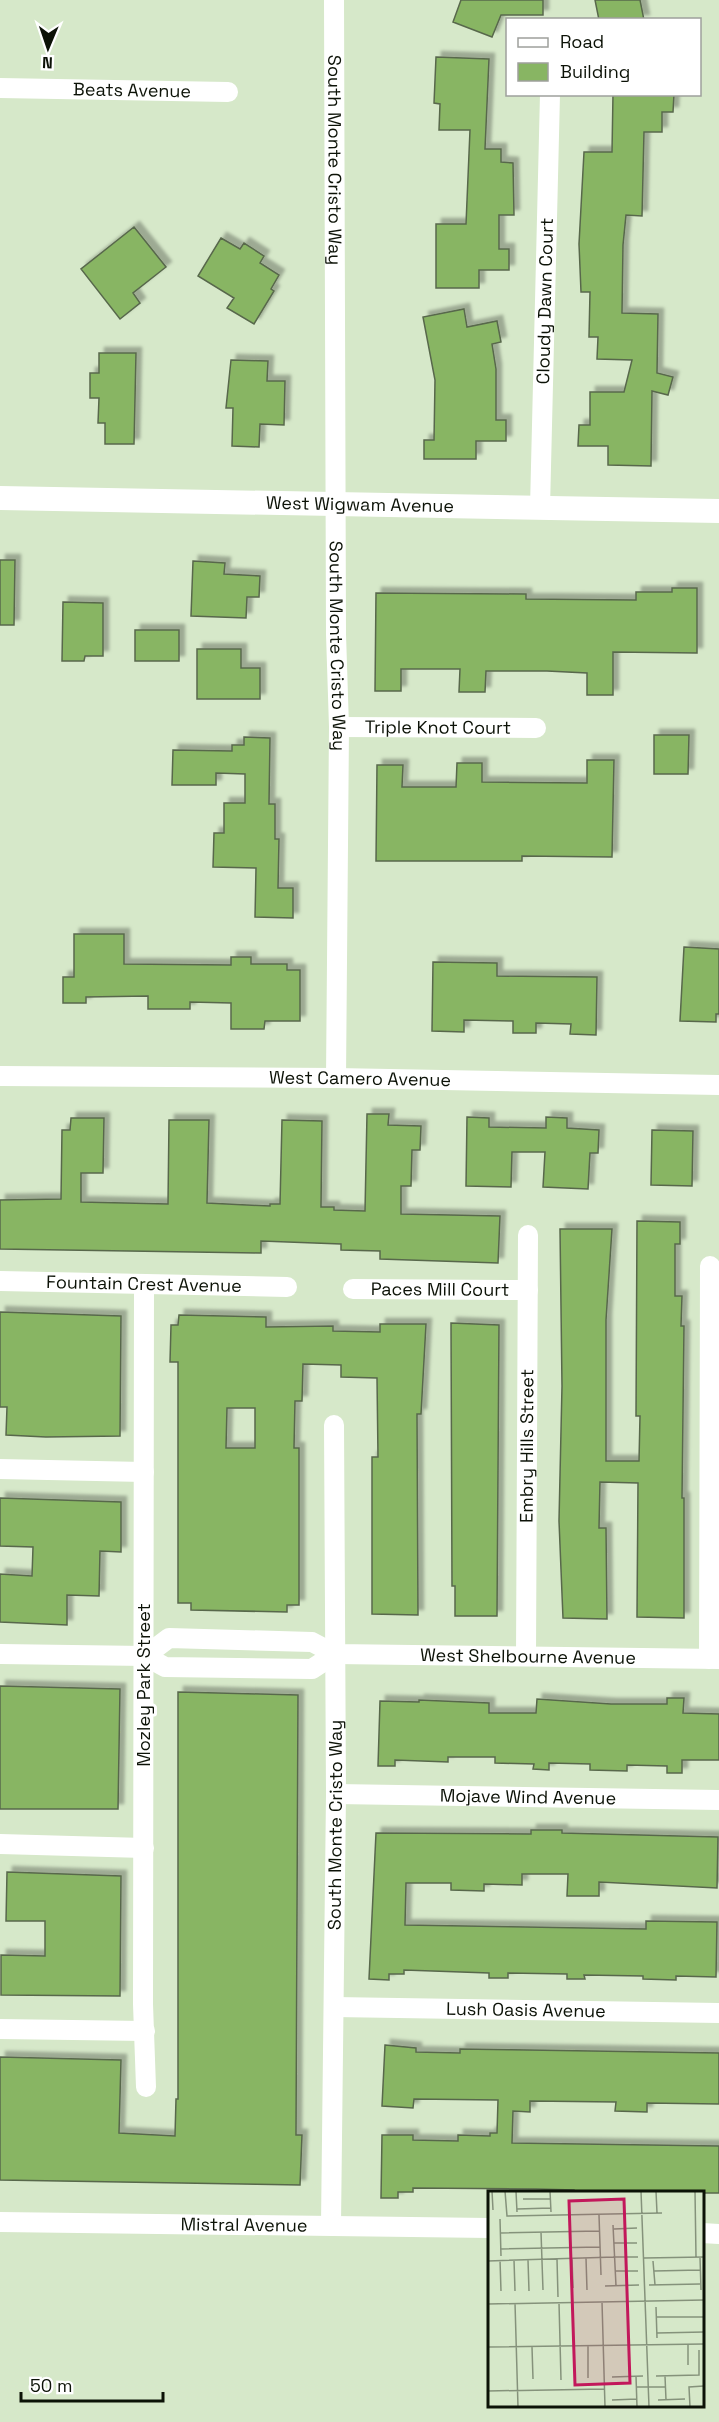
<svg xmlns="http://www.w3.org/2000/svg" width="719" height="2422" font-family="'Space Grotesk',sans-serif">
<defs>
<filter id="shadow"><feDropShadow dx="5.5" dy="-5.5" stdDeviation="1.5" flood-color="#0004"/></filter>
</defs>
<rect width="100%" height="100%" fill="#d6e8c9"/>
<path fill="#88b563" stroke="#58684c" stroke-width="1.5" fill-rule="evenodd" filter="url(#shadow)" d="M461,0H543V15H501L492,37L453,22Z
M595,0H640L644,20H599Z
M436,57L489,59L485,149H501V162L513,163L514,215H499V249H509V270H479V288H436V224H466L470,130H439L440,104L434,103Z
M613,94H674L673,112H662V132H644L642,216L626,215L623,245L622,313L658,314L657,373L673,377L668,395L652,391L651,466L608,465V446H578L579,425H590V392H624L632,360L597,359L598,337H589L590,292H581L579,244L584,152H612Z
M134,227L166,267L133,293L140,303L120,319L81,269Z
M221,238L240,249L244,243L264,256L260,263L279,275L271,289L274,291L254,324L227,308L234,298L198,276Z
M464,309L467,327L497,321L501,342L492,344L496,369V420H506V441H476V459H424V440H434L435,380L423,317Z
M99,353H136L134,444H105V423H98L99,398H90V373H99Z
M231,360L268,361L267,381H285L284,425L260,424L259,447L232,446L233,408H226Z
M0,560H15L14,625H0Z
M193,561L225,563L224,574L260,576L259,597H247L246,618L191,616Z
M672,588H697V653L613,652V695H587V673L547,671H486L485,692H459L460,669H401V691H375L376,593L526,594V599L636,600V592H672Z
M63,602L103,603V656H85L84,661H62Z
M135,630H179V661H135Z
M197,649H241V668H260V699H197Z
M654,735H689L688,774H654Z
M244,737L270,738L269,804H275V839H279L278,888H293V918L255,917L256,868L213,867L214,833H224V803H245V774L216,773V785H172L173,750L232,751V745H244Z
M587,760H614L612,857L522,856V861H376L377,765H403L402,787H456L457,763H482V782L587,783Z
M74,934H124V964L231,965V957H251V964H287V970H300V1021H265L264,1029H231V1003L190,1002V1009H148V996L86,997V1003H63V977H74Z
M684,947L719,949V1014H716V1022L680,1021Z
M433,962L497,963V976L597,977L596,1035L570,1034L571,1024L536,1023V1033H513V1021L464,1020V1032L432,1031Z
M367,1114H389L388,1125L421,1126L420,1150H412L411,1186H401V1214L500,1216L498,1263L380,1259V1251L341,1250V1244L261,1241V1253L0,1249V1200L61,1199L62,1130H70L71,1118H104L103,1173H81V1202L168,1204L169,1120H209L207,1203L270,1206V1204H280L282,1120L322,1121L321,1207H334V1210L365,1211Z
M467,1117L489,1118V1127L546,1128V1117L567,1118V1128L599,1130L598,1153H590L588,1189L543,1187L545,1152H512L511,1187L466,1186Z
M652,1130L693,1131L692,1186L651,1185Z
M637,1221L680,1222V1244H675V1296H682L681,1326H684L682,1498H684V1618L637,1617L638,1483L600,1482L599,1528H606L607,1619L563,1618L559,1521L562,1386L560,1229H612L606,1320V1461H639L640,1416H636Z
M0,1312L121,1316L120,1436L46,1437L6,1435L7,1407H0Z
M179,1315L266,1317V1327L333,1326V1331L380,1332V1324H426L421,1414H417L418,1615L372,1614V1457H378L377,1378L341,1377V1365L303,1364L302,1401H295L294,1448H299V1605H287V1612L191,1610V1603H178V1362H170L171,1325H178ZM227,1408H255V1448H226Z
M451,1323L499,1325L497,1616H455V1586H452Z
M0,1498L121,1502V1552L100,1551L99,1596L67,1595V1625L0,1622V1574L32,1576L33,1547L0,1546Z
M0,1686L120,1689L118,1809H0Z
M178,1692L298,1695L296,2135H302L300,2185L0,2180V2057L121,2060L119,2133L175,2136L176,2099H178Z
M667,1698H684L683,1713L719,1714V1760H682V1773H667V1766L627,1765V1771L590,1770V1764L549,1763V1770L533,1769L534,1764L495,1763V1757H448V1762L395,1760V1766H378L380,1701L419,1702V1700L489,1703V1713H536L537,1699L611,1704H667Z
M531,1830H562V1833L718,1837L717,1888L599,1882V1896H567L568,1874H522V1885L484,1884V1891L451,1890V1883H406L405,1925L646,1929V1921L717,1922L716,1977L676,1976V1980L643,1979V1976L584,1975L585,1979H567V1974L508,1973V1978H489V1973L404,1970V1974H389V1980L369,1979L376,1833L531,1834Z
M7,1872L121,1876L120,1996L1,1995V1955L45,1956V1921H6Z
M385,2045L416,2048V2052L460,2053V2049L719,2053V2104L647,2103V2112L615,2111L616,2102L530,2101V2112L513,2111L512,2143L719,2146V2193H574V2190L536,2189L413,2188V2192H398V2198H381L382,2135H413V2140L458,2141V2135L490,2136V2133H497L498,2100L414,2099L413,2108L382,2106Z"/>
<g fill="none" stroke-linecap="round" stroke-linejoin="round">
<g stroke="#fff" stroke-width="20">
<path id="s1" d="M334,0L336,634L339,727L336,1078"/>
<path id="s2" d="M0,88L228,92"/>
<path id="s3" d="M540,508L550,94"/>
<path id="s4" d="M339,727L536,728"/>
<path id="s5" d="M0,1076L336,1078L719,1085"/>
<path id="s6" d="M0,1281L287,1287"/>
<path d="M144,1284L143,2004L146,2087"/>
<path id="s7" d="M353,1289L528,1290"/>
<path d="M0,1469L144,1472"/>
<path d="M0,1654L145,1656L165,1667L312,1669L335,1654"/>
<path id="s8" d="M145,1656L169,1638L312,1642L335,1654L719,1659"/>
<path id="s9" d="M526,1656L528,1235"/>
<path d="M709,1659L710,1266"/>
<path id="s10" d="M336,1794L719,1800"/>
<path d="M0,1844L144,1848"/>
<path id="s11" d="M334,2007L719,2013"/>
<path d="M0,2029L145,2031"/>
<path id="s12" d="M0,2222L490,2228"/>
<path id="s13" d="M331,2224L336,1794L334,1425"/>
<path d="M702,2233L719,2234"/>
</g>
<path stroke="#fff" stroke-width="24" id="s14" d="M0,498L719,511"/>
</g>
<g text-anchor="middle" stroke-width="6" stroke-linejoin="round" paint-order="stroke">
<g font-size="18" fill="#0c1207" stroke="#fff">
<text dy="6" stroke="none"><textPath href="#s2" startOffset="132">Beats Avenue</textPath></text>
<text dy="6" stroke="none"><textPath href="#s1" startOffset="160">South Monte Cristo Way</textPath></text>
<text dy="6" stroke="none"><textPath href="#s3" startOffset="207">Cloudy Dawn Court</textPath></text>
<text dy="6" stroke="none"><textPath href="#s14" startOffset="360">West Wigwam Avenue</textPath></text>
<text dy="6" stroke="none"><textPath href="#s1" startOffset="646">South Monte Cristo Way</textPath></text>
<text dy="6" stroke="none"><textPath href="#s4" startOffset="99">Triple Knot Court</textPath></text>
<text dy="6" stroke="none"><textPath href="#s5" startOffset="360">West Camero Avenue</textPath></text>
<text dy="6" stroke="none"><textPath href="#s6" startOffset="144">Fountain Crest Avenue</textPath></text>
<text dy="6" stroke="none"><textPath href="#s7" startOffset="87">Paces Mill Court</textPath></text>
<text dy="6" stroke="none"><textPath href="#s9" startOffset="210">Embry Hills Street</textPath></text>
<text dy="6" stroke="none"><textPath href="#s8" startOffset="392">West Shelbourne Avenue</textPath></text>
<text transform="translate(144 1685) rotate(-90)" y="6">Mozley Park Street</text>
<text dy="6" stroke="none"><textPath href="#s10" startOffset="192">Mojave Wind Avenue</textPath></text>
<text dy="6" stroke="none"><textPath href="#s13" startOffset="399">South Monte Cristo Way</textPath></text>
<text dy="6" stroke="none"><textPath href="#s11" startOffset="192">Lush Oasis Avenue</textPath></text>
<text dy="6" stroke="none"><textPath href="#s12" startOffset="244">Mistral Avenue</textPath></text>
</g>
</g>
<g transform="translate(488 2191)">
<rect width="216" height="216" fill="#d6e8c9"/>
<path fill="none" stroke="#85927b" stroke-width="1.5" d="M4,0L5,19M17,0L19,25L174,22M28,0L29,21M62,0L63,21M153,0L161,216M168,0L169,22M207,0L208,66M35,8H62M29,18L63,17M111,24L113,84M12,28L13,65M125,34L128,95M126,38L149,37M53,41L55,99M12,42L111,40M126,52H149M12,58L112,56M125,66H150M212,66L213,99M98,67L99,99M156,67L216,66M69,68L70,106M84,68L85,97M12,69L13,100M26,69L27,100M40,69L41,100M0,70L127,66M165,70L167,94M127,80H150M166,80L212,79M161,94L212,93M117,95L151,94M114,111L117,216M27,112L30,216M71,112L73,189M0,113L216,109M168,116L169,147M169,126H216M169,142L216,141M200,153V174M100,155V187M0,156L216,153M44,156L45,188M148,185L149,216M168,185L211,184V159M177,185L178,209M124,186L155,185M148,196H177M0,200L117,198M124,209L149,208M170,209L197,208M202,216L201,196L216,195"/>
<path fill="#c2185b" fill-opacity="0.15" stroke="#c2185b" stroke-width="3" d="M136,8L142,192L87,194L81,10Z"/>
<rect width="216" height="216" fill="none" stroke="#0c1207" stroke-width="3"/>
</g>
<rect x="506" y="18" width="195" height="78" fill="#ffffff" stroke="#9ea09c" stroke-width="1.5"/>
<rect x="518" y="38" width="30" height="9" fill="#ffffff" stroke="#9ea09c" stroke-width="1.5"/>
<text x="560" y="48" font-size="18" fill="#0c1207">Road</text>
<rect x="518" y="63" width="30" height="18" fill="#88b563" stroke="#9ea09c" stroke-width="1.5"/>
<text x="560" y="78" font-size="18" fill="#0c1207">Building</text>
<g transform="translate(48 48) rotate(182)" stroke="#ffffff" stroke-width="4.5" paint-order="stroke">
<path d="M0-4.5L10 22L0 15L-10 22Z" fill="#0c1207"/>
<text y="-9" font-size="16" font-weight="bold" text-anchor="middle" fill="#0c1207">N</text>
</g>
<path d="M21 2392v9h142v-9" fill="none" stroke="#0c1207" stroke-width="3"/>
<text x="30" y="2392" font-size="18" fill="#0c1207" stroke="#ffffff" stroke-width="4.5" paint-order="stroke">50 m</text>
</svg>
